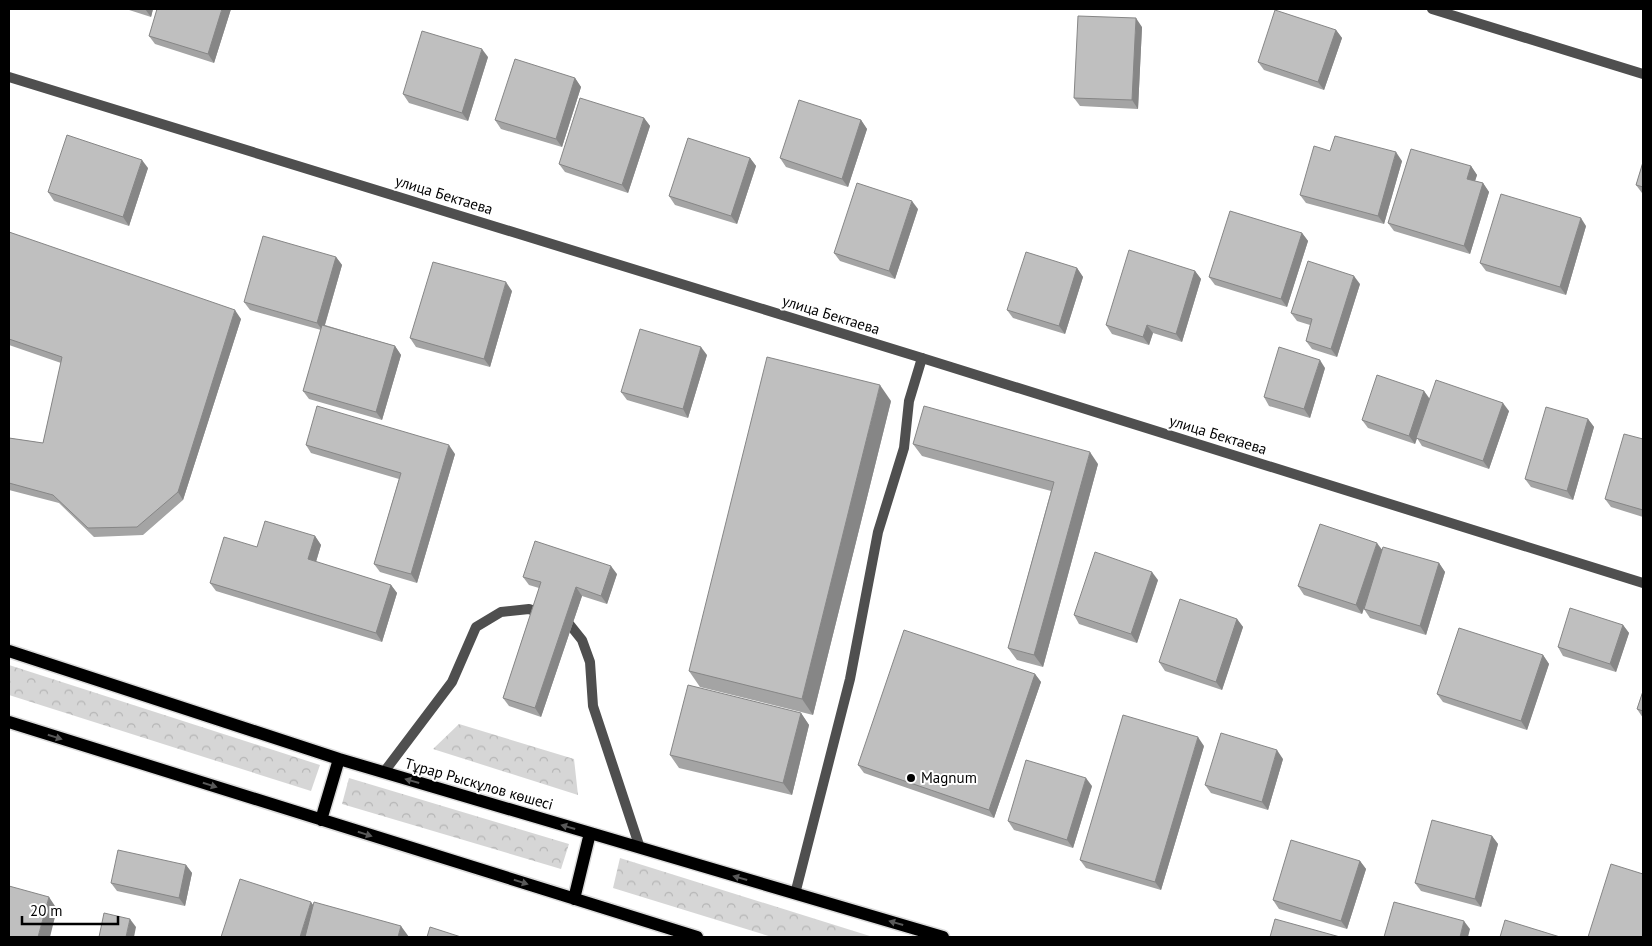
<svg xmlns="http://www.w3.org/2000/svg" width="1652" height="946" font-family="'PT Sans',sans-serif">
<defs>
<pattern id="forest-crowns" width="20" height="18" patternUnits="userSpaceOnUse" patternTransform="scale(1.25)"><rect width="20" height="18" fill="#d6d6d6"/><path d="M2 6a3 3 0 1 1 6 0M12 15a3 3 0 1 1 6 0" fill="none" stroke="#b6b6b6"/></pattern>
</defs>
<rect width="100%" height="100%" fill="#fff"/>
<path fill="url(#forest-crowns)" d="M9,665L320,765L311,791L9,695Z
M459,724L574,759L578,795L433,749Z
M349,778L569,844L561,869L342,804Z
M620,858L873,937H772L613,888Z"/>
<g fill="none" stroke-linecap="round" stroke-linejoin="round">
<g stroke="#dbdbdb" stroke-width="15">
<path id="primary" d="M9,651L339,759L943,937
M9,722L697,937
M321,820L339,759
M574,899L590,833"/>
</g>
<path stroke="#4f4f4f" stroke-width="10" d="M561,621L570,625L582,640L590,662L593,706L640,848
M384,772L452,682L476,627L501,612L529,609L543,614
M795,894L850,679L878,532L904,448L909,401L922,358"/>
<path stroke="#4f4f4f" stroke-width="10" d="M1432,9L1643,74
M9,77L922,358L1643,583"/>
<use href="#primary" stroke="#000" stroke-width="12"/>
</g>
<path fill="#a4a4a4" d="M126,9H153L151,17Z
M231,9L214,63L155,44L149,36Z
M1142,27L1138,109L1080,106L1074,98Z
M1336,30L1342,38L1324,90L1264,70L1258,62Z
M488,57L468,121L409,103L403,94Z
M575,78L581,87L562,147L501,129L495,120Z
M644,118L650,126L628,193L565,172L559,164Z
M861,120L867,129L848,187L786,167L780,158Z
M1330,151L1402,161L1384,224L1306,203L1300,195Z
M750,158L756,166L737,224L675,205L669,196Z
M1643,162V194L1642,193L1636,185Z
M1471,166L1477,175L1475,181L1483,183L1489,192L1470,254L1394,231L1388,223Z
M148,168L129,226L54,201L48,192Z
M918,209L895,279L840,261L834,253Z
M1586,226L1566,295L1486,271L1480,263Z
M9,232L241,319L183,500L143,535L94,537L59,503L9,490V438L43,443L61,363L9,345Z
M1302,233L1308,241L1287,307L1215,285L1209,277Z
M336,257L342,265L325,325L395,346L401,355L382,420L309,399L303,391L321,330L250,310L244,302Z
M1077,268L1083,277L1065,334L1013,318L1007,310Z
M1195,271L1201,279L1182,342L1153,333L1149,345L1112,334L1106,325Z
M1360,284L1337,357L1312,349L1306,341L1310,325L1297,321L1291,313Z
M512,291L490,367L416,347L410,338Z
M707,355L688,418L627,400L621,392Z
M1325,368L1310,418L1269,406L1264,397Z
M1424,391L1430,399L1509,411L1489,469L1422,446L1417,438L1415,444L1368,428L1362,420Z
M891,401L813,715L700,687L689,671Z
M1588,419L1594,427L1573,500L1531,487L1525,479Z
M1643,439V517L1611,507L1605,499Z
M913,444L1098,464L1043,667L1017,660L1008,648L1051,491L922,456Z
M306,445L455,454L417,583L380,572L374,564L399,479L311,453Z
M315,536L321,545L316,562L391,585L397,593L382,642L216,591L210,583L257,547Z
M1382,549L1439,563L1445,572L1426,635L1370,618L1364,609V608L1362,614L1304,595L1298,586Z
M617,574L607,604L582,596L541,717L509,706L503,698L539,588L529,585L523,577Z
M1158,580L1137,643L1079,624L1074,615Z
M1237,619L1243,627L1222,690L1165,671L1159,662Z
M1623,625L1629,633L1616,672L1563,656L1558,647Z
M1543,655L1549,664L1527,730L1443,702L1437,694Z
M1035,674L1041,682L994,818L864,773L858,765Z
M1643,691V718L1637,709Z
M801,713L809,725L792,795L679,768L670,755Z
M1204,746L1161,890L1086,868L1080,860Z
M1283,759L1268,810L1211,793L1205,785Z
M1092,786L1073,848L1014,830L1008,821Z
M1492,836L1498,844L1481,907L1421,891L1415,883Z
M1360,861L1366,869L1347,929L1279,909L1273,900Z
M186,865L192,873L185,906L117,891L111,883Z"/>
<path fill="#868686" d="M145,9H153L151,17Z
M222,9H231L214,63L208,54Z
M1136,18L1142,27L1138,109L1132,100Z
M1336,30L1342,38L1324,90L1318,82Z
M482,49L488,57L468,121L462,113Z
M575,78L581,87L562,147L556,139Z
M644,118L650,126L628,193L622,185Z
M861,120L867,129L848,187L842,179Z
M1396,152L1402,161L1384,224L1378,216Z
M750,158L756,166L737,224L731,216Z
M142,160L148,168L129,226L123,217Z
M1471,166L1477,175L1473,187L1467,179Z
M1483,183L1489,192L1470,254L1464,246Z
M912,201L918,209L895,279L889,271Z
M1581,218L1586,226L1566,295L1560,287Z
M1302,233L1308,241L1287,307L1281,299Z
M336,257L342,265L323,331L317,323Z
M1077,268L1083,277L1065,334L1059,326Z
M1195,271L1201,279L1182,342L1176,334Z
M1354,276L1360,284L1337,357L1331,349Z
M506,282L512,291L490,367L484,359Z
M235,310L241,319L183,500L178,492Z
M1147,325L1153,333L1149,345L1143,337Z
M395,346L401,355L382,420L376,412Z
M701,347L707,355L688,418L683,409Z
M1320,360L1325,368L1310,418L1304,409Z
M880,385L891,401L813,715L802,699Z
M1424,391L1430,400L1415,444L1409,436Z
M1503,403L1509,411L1489,469L1483,461Z
M1588,419L1594,427L1573,500L1567,491Z
M449,445L455,454L417,583L411,574Z
M1090,452L1098,464L1043,667L1034,655Z
M315,536L321,545L314,568L308,559Z
M1377,543L1383,551L1362,614L1356,605Z
M1439,563L1445,572L1426,635L1420,626Z
M611,566L617,574L607,604L601,596Z
M1152,572L1158,580L1137,643L1131,634Z
M391,585L397,593L382,642L376,633Z
M576,587L582,596L541,717L535,708Z
M1237,619L1243,627L1222,690L1216,682Z
M1623,625L1629,633L1616,672L1610,664Z
M1543,655L1549,664L1527,730L1521,721Z
M1035,674L1041,682L994,818L989,810Z
M801,713L809,725L792,795L783,783Z
M1198,737L1204,746L1161,890L1155,882Z
M1277,750L1283,759L1268,810L1262,802Z
M1086,778L1092,786L1073,848L1067,840Z
M1492,836L1498,844L1481,907L1475,899Z
M1360,861L1366,869L1347,929L1341,921Z
M186,865L192,873L185,906L179,898Z
M49,897L57,909L50,937H38Z
M311,902L322,917L315,937H300Z
M130,919L136,927L134,937H126Z
M1464,921L1470,929L1468,937H1460Z
M401,926L409,937H398Z"/>
<path fill="#bfbfbf" stroke="#868686" d="M157,9H222L208,54L149,36Z
M1275,10L1336,30L1318,82L1258,62Z
M1078,16L1136,18L1132,100L1074,98Z
M422,31L482,49L462,113L403,94Z
M515,59L575,78L556,139L495,120Z
M580,98L644,118L622,185L559,164Z
M799,100L861,120L842,179L780,158Z
M67,135L142,160L123,217L48,192Z
M1335,136L1396,152L1378,216L1300,195L1314,146L1330,151Z
M688,138L750,158L731,216L669,196Z
M1411,149L1471,166L1467,179L1483,183L1464,246L1388,223Z
M1643,162V187L1636,185Z
M857,183L912,201L889,271L834,253Z
M1501,194L1581,218L1560,287L1480,263Z
M1230,211L1302,233L1281,299L1209,277Z
M9,232L235,310L178,492L137,527L88,528L53,495L9,483V438L43,443L62,357L9,339Z
M263,236L336,257L317,323L244,302Z
M1129,250L1195,271L1176,334L1147,325L1143,337L1106,325Z
M1026,252L1077,268L1059,326L1007,310Z
M1308,261L1354,276L1331,349L1306,341L1312,319L1291,313Z
M433,262L506,282L484,359L410,338Z
M322,325L395,346L376,412L303,391Z
M640,329L701,347L683,409L621,392Z
M1279,347L1320,360L1304,409L1264,397Z
M767,357L880,385L802,699L689,671Z
M1377,375L1424,391L1409,436L1362,420Z
M1436,380L1503,403L1483,461L1416,438Z
M317,406L449,445L411,574L374,564L401,473L306,445Z
M924,406L1090,452L1034,655L1008,648L1054,482L913,444Z
M1546,407L1588,419L1567,491L1525,479Z
M1624,434L1643,439V510L1605,499Z
M265,521L315,536L308,559L391,585L376,633L210,583L224,537L257,547Z
M1320,524L1377,543L1356,605L1298,586Z
M535,541L611,566L601,596L576,587L535,708L503,698L541,582L523,577Z
M1383,547L1439,563L1420,626L1364,609Z
M1095,552L1152,572L1131,634L1074,615Z
M1180,599L1237,619L1216,682L1159,662Z
M1570,608L1623,625L1610,664L1558,647Z
M1459,628L1543,655L1521,721L1437,694Z
M904,630L1035,674L989,810L858,765Z
M688,685L801,713L783,783L670,755Z
M1643,691V711L1637,709Z
M1123,715L1198,737L1155,882L1080,860Z
M1221,733L1277,750L1262,802L1205,785Z
M1026,760L1086,778L1067,840L1008,821Z
M1432,820L1492,836L1475,899L1415,883Z
M1291,840L1360,861L1341,921L1273,900Z
M118,850L186,865L179,898L111,883Z
M1611,864L1643,874V937H1588Z
M240,879L311,902L300,937H221Z
M9,886L49,897L38,937H9Z
M314,902L401,926L398,937H305Z
M1394,902L1464,921L1460,937H1384Z
M104,913L130,919L126,937H99Z
M1275,919L1340,937H1270Z
M1505,920L1560,937H1500Z
M430,927L461,937H427Z"/>
<defs><path id="oneway-solid" d="M-6-.8H1V-3.2L6.5 0L1 3.2V.8H-6Z" transform="scale(1.25)"/></defs>
<g fill="#595959">
<use href="#oneway-solid" transform="translate(55 737) rotate(17)"/>
<use href="#oneway-solid" transform="translate(412 781) rotate(-164)"/>
<use href="#oneway-solid" transform="translate(210 785) rotate(17)"/>
<use href="#oneway-solid" transform="translate(568 827) rotate(-164)"/>
<use href="#oneway-solid" transform="translate(365 834) rotate(17)"/>
<use href="#oneway-solid" transform="translate(740 878) rotate(-164)"/>
<use href="#oneway-solid" transform="translate(521 882) rotate(17)"/>
<use href="#oneway-solid" transform="translate(896 923) rotate(-164)"/>
</g>
<circle fill="#000" stroke="#fff" stroke-width="2" cx="911" cy="778" r="5"/>
<g text-anchor="middle" stroke-width="4" stroke-linejoin="round" paint-order="stroke">
<g font-size="15" fill="#000" stroke="#fff">
<text transform="translate(444 195) rotate(17)" y="5">улица Бектаева</text>
<text transform="translate(831 315) rotate(17)" y="5">улица Бектаева</text>
<text transform="translate(1218 435) rotate(17)" y="5">улица Бектаева</text>
<text transform="translate(479 784) rotate(16)" y="5">Тұрар Рыскұлов көшесі</text>
</g>
<g font-size="15" fill="#000" stroke="#fff" text-anchor="start">
<text x="921" y="783">Magnum</text>
</g>
</g>
<rect width="1652" height="946" fill="none" stroke="#000000" stroke-width="20"/>
<path d="M22 916v8h96v-8" fill="none" stroke="#000000" stroke-width="2.5"/>
<text x="30" y="916" font-size="15" fill="#000000" stroke="#ffffff" stroke-width="4" paint-order="stroke">20 m</text>
</svg>
